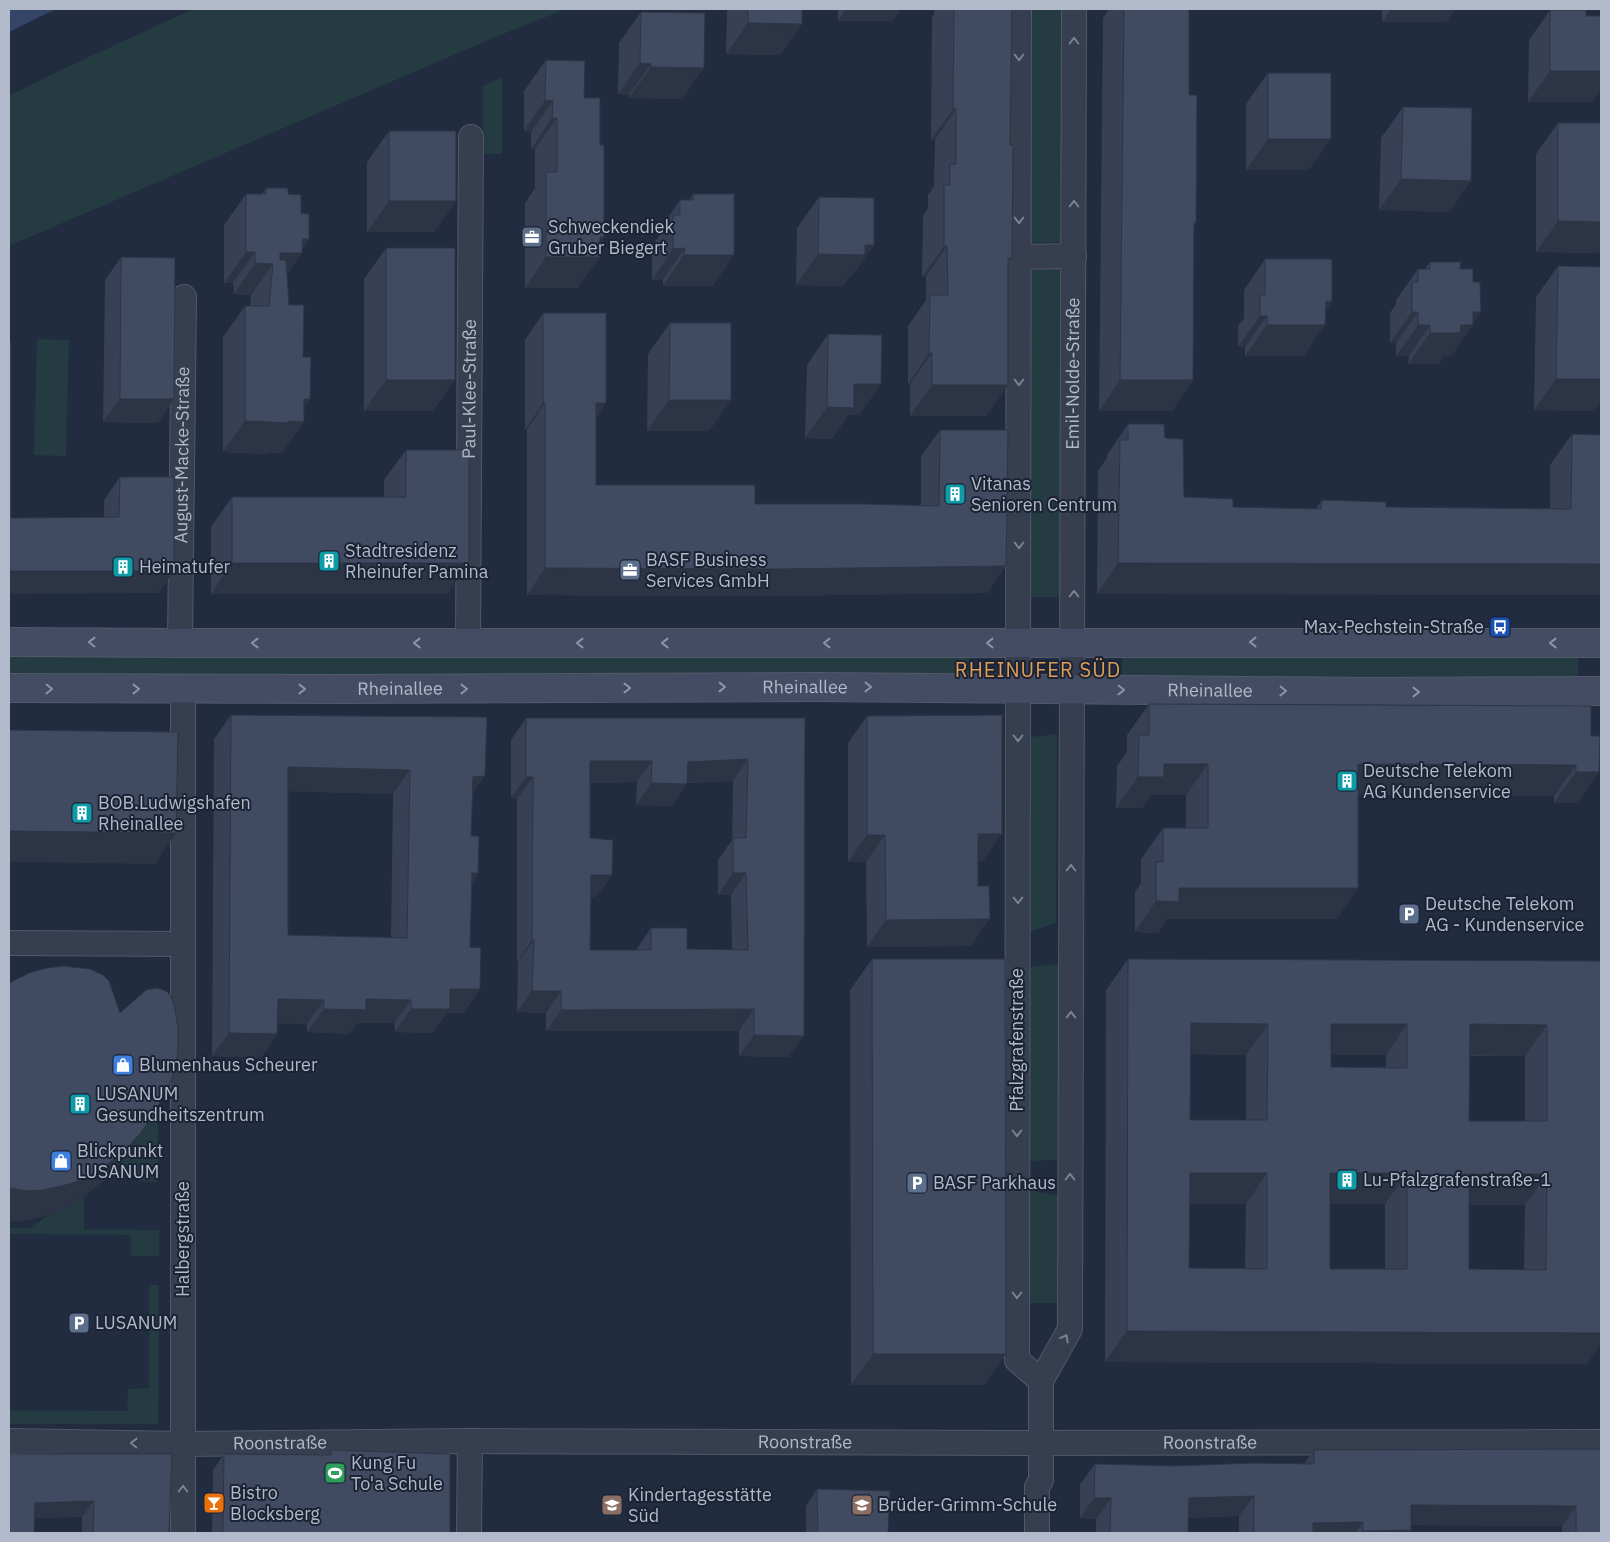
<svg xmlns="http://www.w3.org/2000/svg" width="1610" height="1542" font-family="'IBM Plex Sans',sans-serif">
<rect width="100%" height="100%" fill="#212c40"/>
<path fill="#233b41" d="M193,9H566L503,34L9,246V96L63,69Z
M1030,9H1063V242L1030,243Z
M502,77V154H483V86Z
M1062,269V597H1030V270Z
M37,339L69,340L66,456L34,455Z
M969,649V674L9,675V652Z
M1578,652V678H1425L1374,682L1122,681V656Z
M1057,734L1056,923L1029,932L1031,737Z
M1060,964L1057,1160L1026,1161L1028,967Z
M158,1023V1182L139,1181L119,1163L132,1147L143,1125Z
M1029,1190L1061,1196L1059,1303H1030Z
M84,1196V1229L159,1230V1256H131V1235L9,1234V1228H29L49,1215L64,1209Z
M149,1285H159L158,1424H9V1410L127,1411L128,1389L149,1388Z"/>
<path fill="#344568" d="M9,9H56L9,32Z"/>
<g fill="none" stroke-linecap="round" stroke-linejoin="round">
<g stroke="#51596a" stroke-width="26">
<g id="street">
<path d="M1019,9L1017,1360L1041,1381"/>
<path d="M1019,257L1074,256"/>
<path id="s1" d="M180,643L184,297"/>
<path id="s2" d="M468,643L471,137"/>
<path d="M183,689V1533"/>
<path d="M9,943L183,944"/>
<path id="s3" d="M9,1441L183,1444L470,1441L1014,1443L1601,1442"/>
<path d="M469,1533L470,1441"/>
<path id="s4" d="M1037,1533V1487L1041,1480V1381L1070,1329C1071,889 1073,449 1074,9"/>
</g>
</g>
<g stroke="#51596a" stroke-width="30">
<g id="secondary">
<path d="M9,642L180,643H1601"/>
<path id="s5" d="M9,688L345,689L819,687L1367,692L1601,691"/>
</g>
</g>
<use href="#street" stroke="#363e4f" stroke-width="24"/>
<use href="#secondary" stroke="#434c63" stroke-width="28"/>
</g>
<path fill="#374054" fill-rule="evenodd" d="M727,9H802V24L780,55L726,54Z
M838,9H901L892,21H838Z
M934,9H1012L1008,263V385L986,416H910V384H908V326L926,300V277H922L923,216L928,208V195L934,186L935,140H931L932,17L934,15Z
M1109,9H1189V95L1196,223L1194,227L1193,380L1172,411H1099L1103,18Z
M1382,9H1455L1446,22H1382Z
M1550,10L1586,16H1601V89L1592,102H1528L1529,40Z
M641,12L682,99L629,98V95L618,94L619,43Z
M546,60L584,98L600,242L578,288H525V203L535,188V149H531V132L524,131V91Z
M1268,73L1309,170H1246V104Z
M1403,107L1450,212L1379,210L1381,138Z
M1558,123H1601V248L1598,253L1536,252V154Z
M389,131L456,201L434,232H367V162Z
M266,188L288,194L301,213L309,239L302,249L287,274L289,305L303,357L310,399L304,408L282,453L268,452L266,454L223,452V337L245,306H250L251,295L234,294L233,283H224V225L246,194H262Z
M693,194L713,286H663V279L652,280V246L659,236V231L680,200H689Z
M819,197L874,245L852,276H850L843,286L796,285L797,228Z
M386,248L433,411H364V279Z
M121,257L158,423L103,422L105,280Z
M1265,259L1326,311L1304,356H1245V347H1238V326L1244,318V290Z
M1430,262L1460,269L1473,282L1481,312L1473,323V325L1451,356H1444L1439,364H1408L1409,356H1396V343H1390V313L1396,304V300L1418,269H1425Z
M1558,266L1601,267V400L1594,411L1534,410L1536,297Z
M543,313L606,403L596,418V485L755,504L921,506V456L940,430L1006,566L987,593L757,596L527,595V430H525V340Z
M670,323L731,400L709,431H647L648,354Z
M828,334L881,384L859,415H848L832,439L805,438L807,365Z
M1128,424L1165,438L1184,497L1233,507L1316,509L1322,500L1386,507L1550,509V465L1572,434L1601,595L1097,594L1098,471L1107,458V455Z
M406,450L469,563L447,594H211V527L232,497H384V480Z
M120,477L174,571L158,593L11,518H104V500Z
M1149,704L1591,706L1578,803H1554V796L1358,795L1337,919H1167L1158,933L1135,932V892L1141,883V859L1163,828H1186V795H1151L1142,808H1116L1117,766L1127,752V735Z
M231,715L487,717L473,794L471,836L478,873L472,883L470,947L480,989L463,1013H447L433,1033L395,1032L394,1023H357L349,1034L307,1032V1024L278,1023L277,1034L261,1058L212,1056L214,739ZM288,791L393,794L391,937L288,935Z
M867,716L983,861H978L971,946L867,947L866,862H848V743Z
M526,718H805L789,1057L739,1056V1031H546V1013L517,1012L518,962H517V799L511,798V740ZM733,781L732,840L718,860V895H731L732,950L687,949L651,928L636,950H590L591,897L597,896L590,838V783L637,782L636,805L672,806L687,783Z
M872,959L1006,1354L984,1385H851L850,990Z
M1128,959L1601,961L1587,1364L1105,1362L1106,990ZM1190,1054L1246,1055V1120H1190ZM1331,1055H1386V1067H1331ZM1470,1056H1525V1121H1469ZM1190,1204H1246L1245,1268H1189ZM1330,1204H1385V1269H1330ZM1469,1205H1525L1524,1270L1469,1269Z
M1601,1449V1533H1562V1526L1411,1525V1530L1408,1533H1239V1516L1188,1518V1533H1096V1519L1080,1518V1484L1095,1464L1175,1466L1304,1464L1314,1450Z
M331,1450L450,1533H212L213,1470L224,1454L328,1455Z
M9,1454L169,1533H82V1517Z
M817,1489L888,1533H806V1506Z"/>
<path fill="#2d3445" d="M846,9H901L892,21H838Z
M1391,9H1455L1446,22H1382Z
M748,23L802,24L780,55L726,54Z
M640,63L651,64L629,95L618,94Z
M651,67L704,68L682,99L629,98Z
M1550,71H1601V89L1592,102H1528Z
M545,100L553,101L531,132L524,131Z
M953,109H956L935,140H931Z
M552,118H557L535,149H531Z
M1268,139H1331L1309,170H1246Z
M1401,179L1471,181L1450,212L1379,210Z
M389,201H456L434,232H367Z
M1558,221L1601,222V248L1598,253L1536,252Z
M600,237H604L589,257H600L578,288H525L546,257Z
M303,239H309L299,253H302L280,284L273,264L251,295L234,294L255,263L280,253Z
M865,245H874L852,276H850L843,286L796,285L818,254Z
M944,246H947L926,277H922Z
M685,248L663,279L652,280L673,249Z
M246,252H255L233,283H224Z
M684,255H734L713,286H663Z
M1326,301L1332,302L1316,325H1325L1304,356H1245L1267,325Z
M1412,312H1418L1396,343H1390Z
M1473,312H1481L1472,325H1473L1451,356H1444L1439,364H1408L1430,333L1461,325Z
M1260,316H1267L1245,347H1238Z
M1418,325H1430L1409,356H1396Z
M929,353H932L910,384H908Z
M1556,379H1601V400L1594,411L1534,410Z
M386,380H455L433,411H364Z
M1120,380H1193L1172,411H1099Z
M854,384H881L859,415H848L832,439L805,438L827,407Z
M932,385H1008L986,416H910Z
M120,399H174L158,423L103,422Z
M304,399H310L294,421L304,422L282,453L268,452L266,454L223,452L245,421Z
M669,400H731L709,431H647Z
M543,403H545L527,430H525Z
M596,403H606L587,430Z
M232,563H469L447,594H211Z
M1118,563L1601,564V595L1097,594Z
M1006,566L987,593L757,596L527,595L545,568Z
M9,571H174L158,593L9,594Z
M748,759L733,781L673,783L688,762Z
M590,761H652L637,782L575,783Z
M1164,764H1208L1186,795H1151L1142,808H1116L1138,777Z
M1358,764L1576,765L1554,796L1337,795Z
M288,767L410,770L393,794L271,791Z
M1576,772H1599L1578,803H1554Z
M485,776L468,800L473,777Z
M526,777H533L517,799L511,798Z
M651,783L687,784L672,806L636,805Z
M9,831L176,833L155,864L9,862Z
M978,834H1002L983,861L959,862Z
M867,835H885L866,862H848Z
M472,873H478L461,897Z
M733,873H746L731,895H718Z
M591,875H612L597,896L576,897Z
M1179,888H1358L1337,919H1167L1158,933L1135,932L1156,901Z
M990,919L971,946L867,947L886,920Z
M532,940H534L518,962H517Z
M450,989H480L463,1013H447L433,1033L395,1032L411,1009Z
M532,991H561L546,1013L517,1012Z
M278,999L324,1000L307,1024L261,1023Z
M366,999L411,1000L394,1023H357L349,1034L307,1032L324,1009Z
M754,1009L739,1031H546L561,1010Z
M1191,1023L1268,1024L1246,1055L1169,1054Z
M1331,1024H1407L1386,1055H1309Z
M1470,1024L1547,1025L1525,1056L1448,1055Z
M229,1033L277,1034L261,1058L212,1056Z
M754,1035L804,1036L789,1057L739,1056Z
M153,1116L118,1166L106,1179L82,1198L64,1209L49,1215L22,1221L9,1222V1188Z
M1190,1173H1267L1246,1204H1168Z
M1330,1173H1407L1385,1204H1309Z
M1469,1174H1547L1525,1205H1448Z
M1127,1331L1601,1333V1344L1587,1364L1105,1362Z
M873,1354H1006L984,1385H851Z
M1254,1496L1239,1516L1175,1518L1189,1498Z
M1094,1498H1111L1096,1519L1080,1518Z
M94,1501L82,1517L23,1519L35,1503Z
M1411,1505L1576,1506L1562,1526L1396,1525Z
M1363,1522L1355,1533H1306L1313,1523Z
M1411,1530L1408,1533H1361L1363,1531Z"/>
<path fill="#404b62" stroke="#2d3445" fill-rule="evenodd" d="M748,9H802V24L748,23Z
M954,9H1012L1010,145H1013L1012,258H1008V385H932V353H929L930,295H948L947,246H944V185H950V164H956V109H953Z
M1124,9H1189V95H1197L1196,223H1194L1193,380H1120Z
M1550,10H1586V16H1601V71H1550Z
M641,12L705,13L704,68L651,67V64L640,63Z
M546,60L585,61L584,98H600V145H604V237H600V257H546V172H557V118H552L553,101L545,100Z
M1268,73H1331V139H1268Z
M1403,107L1472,108L1471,181L1401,179Z
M1558,123H1601V222L1558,221Z
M389,131H456V201H389Z
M266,188H288V194L301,195V213L309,214V239H303L302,253H280V260H286L289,305H304L303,357H311L310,399H304V422L288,421V423L245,421V306H269L273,264L255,263V252H246V194H266Z
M693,194H734V255H684L685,248L673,249V215H680V200H693Z
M819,197L874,198V245H865V255L818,254Z
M386,248H455V380H386Z
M121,257L175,258L174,399H120Z
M1265,259H1332V302L1326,301L1325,325H1267V316H1260V295H1265Z
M1430,262H1461L1460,269H1473V282H1480L1481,312H1473V325H1461L1460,333H1430V325H1418V312H1412V282H1418V269H1430Z
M1558,266L1601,267V379H1556Z
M543,313H606V403H596V485H755V504H865L939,506L940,430H1008L1006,566L775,569L545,568V403H543Z
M670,323H731V400H669Z
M828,334L882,335L881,384H854V408L827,407Z
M9,342H11V518L119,517L120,477H174V571H9Z
M1128,424H1164L1165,438L1183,439L1184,497L1233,499V507L1321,509L1322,500L1386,502V507L1571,509L1572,434L1601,435V564L1118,563L1120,440H1128Z
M406,450H469V563H232V497H406Z
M1149,704L1591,706V736H1600L1599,772H1576V765L1358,764V888H1179V902L1156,901V862H1163V828H1208V764H1164V777H1138L1139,735H1149Z
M231,715L487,717L485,776L473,777L471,836H479L478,873H472L470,947L481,948L480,989H450V1009H411V1000L366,999V1010L324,1009V1000L278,999L277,1034L229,1033ZM288,767L410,770L407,938L288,935Z
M1002,715V834H978V886H989L990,919L886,920L885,835H867V716Z
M526,718H805L804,1036L754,1035V1009L561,1010V991H532L534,940H532L533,777H526ZM748,759L746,838H733V873H746L748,950L687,949V928H651V950H590L591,875H612L613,840L590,838V761H652L651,783L687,784L688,762Z
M9,730L178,732L176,833L9,831Z
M872,959H1005L1006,1354H873Z
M1128,959L1601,961V1333L1127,1331ZM1191,1023L1268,1024L1267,1120H1190ZM1331,1024H1407V1068L1331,1067ZM1470,1024L1547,1025V1121H1469ZM1190,1173H1267V1269L1189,1268ZM1330,1173H1407V1269H1330ZM1469,1174H1547L1546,1270L1469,1269Z
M63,966L90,969L103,975L109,981L120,1013L146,990L157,988L166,991L170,995L174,1004L178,1027V1050L176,1065L171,1081L153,1116L139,1135L127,1148L104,1167L85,1178L70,1184L43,1190L28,1191L9,1188V983L29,973L47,968Z
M1601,1449V1533H1576V1506L1411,1505V1530L1363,1531V1522L1313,1523V1533H1254V1496L1189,1498L1188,1533H1110L1111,1498H1094L1095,1464L1175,1466L1254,1463L1314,1464V1450Z
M331,1450L450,1454V1533H223L224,1454L331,1455Z
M9,1454H172L169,1533H93L94,1501L35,1503L34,1533H9Z
M817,1489L890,1491L888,1533H818Z"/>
<defs><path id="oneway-chevron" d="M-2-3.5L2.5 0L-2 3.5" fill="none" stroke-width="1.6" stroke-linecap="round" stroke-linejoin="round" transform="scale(1.25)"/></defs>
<g stroke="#7a8293">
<use href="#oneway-chevron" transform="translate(1074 41) rotate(-90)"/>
<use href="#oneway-chevron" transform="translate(1019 57) rotate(90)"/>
<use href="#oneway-chevron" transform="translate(1074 204) rotate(-90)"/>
<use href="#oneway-chevron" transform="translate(1019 220) rotate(90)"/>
<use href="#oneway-chevron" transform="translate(1019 382) rotate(90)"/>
<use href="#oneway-chevron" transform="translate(1019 545) rotate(90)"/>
<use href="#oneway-chevron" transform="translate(1074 594) rotate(-90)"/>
<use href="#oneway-chevron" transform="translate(1018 738) rotate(90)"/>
<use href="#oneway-chevron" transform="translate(1071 868) rotate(-90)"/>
<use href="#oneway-chevron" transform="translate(1018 900) rotate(90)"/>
<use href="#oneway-chevron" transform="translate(1071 1015) rotate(-90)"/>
<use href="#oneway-chevron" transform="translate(1017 1133) rotate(90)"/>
<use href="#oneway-chevron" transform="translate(1070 1177) rotate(-90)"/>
<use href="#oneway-chevron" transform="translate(1017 1295) rotate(90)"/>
<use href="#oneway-chevron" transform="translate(1065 1338) rotate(-61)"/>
<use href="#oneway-chevron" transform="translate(134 1443) rotate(-179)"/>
<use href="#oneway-chevron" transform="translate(183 1489) rotate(-90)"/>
</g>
<g stroke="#8b93a6">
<use href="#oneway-chevron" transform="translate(92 642) rotate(-179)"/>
<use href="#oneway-chevron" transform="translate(1253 642) rotate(180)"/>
<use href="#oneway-chevron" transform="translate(255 643) rotate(180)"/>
<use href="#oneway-chevron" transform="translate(417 643) rotate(180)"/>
<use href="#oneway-chevron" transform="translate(580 643) rotate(180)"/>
<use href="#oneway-chevron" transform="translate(665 643) rotate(180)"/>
<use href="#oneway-chevron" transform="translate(827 643) rotate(180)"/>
<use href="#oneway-chevron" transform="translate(990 643) rotate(-180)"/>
<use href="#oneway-chevron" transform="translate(1553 643) rotate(-180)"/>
<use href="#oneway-chevron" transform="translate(722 687)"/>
<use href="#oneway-chevron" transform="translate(868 687) rotate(1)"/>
<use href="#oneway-chevron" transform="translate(627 688)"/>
<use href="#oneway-chevron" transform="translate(49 689) rotate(1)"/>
<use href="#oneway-chevron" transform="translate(136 689)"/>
<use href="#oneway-chevron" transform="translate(302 689)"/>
<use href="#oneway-chevron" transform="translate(464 689)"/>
<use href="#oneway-chevron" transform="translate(1121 690) rotate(1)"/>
<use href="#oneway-chevron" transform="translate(1283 691) rotate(1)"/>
<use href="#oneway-chevron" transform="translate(1416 692)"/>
</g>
<defs>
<g id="office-square" transform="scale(1.125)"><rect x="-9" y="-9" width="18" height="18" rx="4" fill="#5c6f8a" stroke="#1b2334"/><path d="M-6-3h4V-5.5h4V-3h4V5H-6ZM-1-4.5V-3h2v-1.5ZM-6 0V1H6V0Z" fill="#fff"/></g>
<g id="building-square" transform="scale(1.125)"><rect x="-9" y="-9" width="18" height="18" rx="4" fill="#0f9aa8" stroke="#1b2334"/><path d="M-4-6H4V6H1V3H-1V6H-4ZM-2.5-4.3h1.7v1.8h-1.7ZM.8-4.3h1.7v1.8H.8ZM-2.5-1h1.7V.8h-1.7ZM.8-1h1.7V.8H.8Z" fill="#fff"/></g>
<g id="bus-square" transform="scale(1.125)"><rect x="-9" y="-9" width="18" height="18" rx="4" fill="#1a4fb4" stroke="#1b2334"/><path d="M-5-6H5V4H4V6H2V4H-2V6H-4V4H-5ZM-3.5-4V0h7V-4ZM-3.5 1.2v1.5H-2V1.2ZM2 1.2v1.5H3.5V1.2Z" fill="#fff"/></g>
<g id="parking-square" transform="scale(1.125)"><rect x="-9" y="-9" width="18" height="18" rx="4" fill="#5c6f8a" stroke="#1b2334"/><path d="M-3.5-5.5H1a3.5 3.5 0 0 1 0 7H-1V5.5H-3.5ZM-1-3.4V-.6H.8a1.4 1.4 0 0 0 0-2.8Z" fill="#fff"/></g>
<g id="shop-square" transform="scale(1.125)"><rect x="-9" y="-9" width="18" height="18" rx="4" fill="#3f7fe0" stroke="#1b2334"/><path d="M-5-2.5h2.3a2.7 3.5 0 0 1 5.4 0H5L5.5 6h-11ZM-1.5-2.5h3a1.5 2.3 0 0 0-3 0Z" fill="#fff"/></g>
<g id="stadium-square" transform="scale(1.125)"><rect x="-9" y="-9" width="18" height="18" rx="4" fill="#2e9e5b" stroke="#1b2334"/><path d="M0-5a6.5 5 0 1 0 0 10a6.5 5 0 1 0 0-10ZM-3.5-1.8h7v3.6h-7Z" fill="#fff"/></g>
<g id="bar-square" transform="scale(1.125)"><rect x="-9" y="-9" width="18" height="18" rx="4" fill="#e8710a" stroke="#1b2334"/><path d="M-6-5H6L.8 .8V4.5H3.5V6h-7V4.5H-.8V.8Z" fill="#fff"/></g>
<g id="school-square" transform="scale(1.125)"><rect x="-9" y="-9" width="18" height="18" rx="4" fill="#8d6e63" stroke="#1b2334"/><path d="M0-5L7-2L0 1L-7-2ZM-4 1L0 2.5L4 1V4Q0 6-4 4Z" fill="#fff"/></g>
</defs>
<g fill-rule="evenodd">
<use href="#office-square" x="532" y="237"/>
<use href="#building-square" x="955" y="494"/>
<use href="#building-square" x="329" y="561"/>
<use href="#building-square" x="123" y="567"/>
<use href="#office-square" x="630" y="570"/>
<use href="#bus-square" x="1500" y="627"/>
<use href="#building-square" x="1347" y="781"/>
<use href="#building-square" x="82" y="813"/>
<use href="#parking-square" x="1409" y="914"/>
<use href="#shop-square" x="123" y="1065"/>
<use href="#building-square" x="80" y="1104"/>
<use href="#shop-square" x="61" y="1161"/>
<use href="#building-square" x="1347" y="1180"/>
<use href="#parking-square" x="917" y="1183"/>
<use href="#parking-square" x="79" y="1323"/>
<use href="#stadium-square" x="335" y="1473"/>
<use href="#bar-square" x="214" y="1503"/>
<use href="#school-square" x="612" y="1505"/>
<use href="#school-square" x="862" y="1505"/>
</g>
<g text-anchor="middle" stroke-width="4" stroke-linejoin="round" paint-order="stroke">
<g font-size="18" fill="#b2b9ca" stroke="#1b2334" text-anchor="start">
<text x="548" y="233">Schweckendiek<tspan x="548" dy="21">Gruber Biegert</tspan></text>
<text x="971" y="490">Vitanas<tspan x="971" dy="21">Senioren Centrum</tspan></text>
<text x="345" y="557">Stadtresidenz<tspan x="345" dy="21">Rheinufer Pamina</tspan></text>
<text x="646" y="566">BASF Business<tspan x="646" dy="21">Services GmbH</tspan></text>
<text x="139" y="573">Heimatufer</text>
<text x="1484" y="633" text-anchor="end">Max-Pechstein-Straße</text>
<text x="1363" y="777">Deutsche Telekom<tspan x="1363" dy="21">AG Kundenservice</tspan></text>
<text x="98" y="809">BOB.Ludwigshafen<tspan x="98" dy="21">Rheinallee</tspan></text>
<text x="1425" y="910">Deutsche Telekom<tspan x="1425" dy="21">AG - Kundenservice</tspan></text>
<text x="139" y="1071">Blumenhaus Scheurer</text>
<text x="96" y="1100">LUSANUM<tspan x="96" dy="21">Gesundheitszentrum</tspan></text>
<text x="77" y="1157">Blickpunkt<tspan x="77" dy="21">LUSANUM</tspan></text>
<text x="1363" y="1186">Lu-Pfalzgrafenstraße-1</text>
<text x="933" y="1189">BASF Parkhaus</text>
<text x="95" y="1329">LUSANUM</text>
<text x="351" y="1469">Kung Fu<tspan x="351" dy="21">To'a Schule</tspan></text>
<text x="230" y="1499">Bistro<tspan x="230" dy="21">Blocksberg</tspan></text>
<text x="628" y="1501">Kindertagesstätte<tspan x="628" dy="21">Süd</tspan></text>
<text x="878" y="1511">Brüder-Grimm-Schule</text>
</g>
<g font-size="18" fill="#b2b9ca" stroke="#1b2334">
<text dy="6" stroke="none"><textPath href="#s4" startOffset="1168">Emil-Nolde-Straße</textPath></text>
<text dy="6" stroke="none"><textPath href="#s2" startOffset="254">Paul-Klee-Straße</textPath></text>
<text dy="6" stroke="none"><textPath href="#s1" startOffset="188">August-Macke-Straße</textPath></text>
<text dy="6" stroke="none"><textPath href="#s5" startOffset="796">Rheinallee</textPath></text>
<text dy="6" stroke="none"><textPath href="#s5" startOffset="391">Rheinallee</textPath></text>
<text dy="6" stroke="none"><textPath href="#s5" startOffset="1201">Rheinallee</textPath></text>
<text transform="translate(1017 1040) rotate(-90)" y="6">Pfalzgrafenstraße</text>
<text transform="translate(183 1239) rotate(-90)" y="6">Halbergstraße</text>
<text dy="6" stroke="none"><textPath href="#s3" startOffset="271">Roonstraße</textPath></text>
<text dy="6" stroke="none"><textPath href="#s3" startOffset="796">Roonstraße</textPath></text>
<text dy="6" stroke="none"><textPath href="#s3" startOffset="1201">Roonstraße</textPath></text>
</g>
<g font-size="20" letter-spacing="1" fill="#df9e58" stroke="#1b2334">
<text x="1038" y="677">RHEINUFER SÜD</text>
</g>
</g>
<rect width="1610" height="1542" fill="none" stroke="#b2b9ca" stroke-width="20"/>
</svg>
